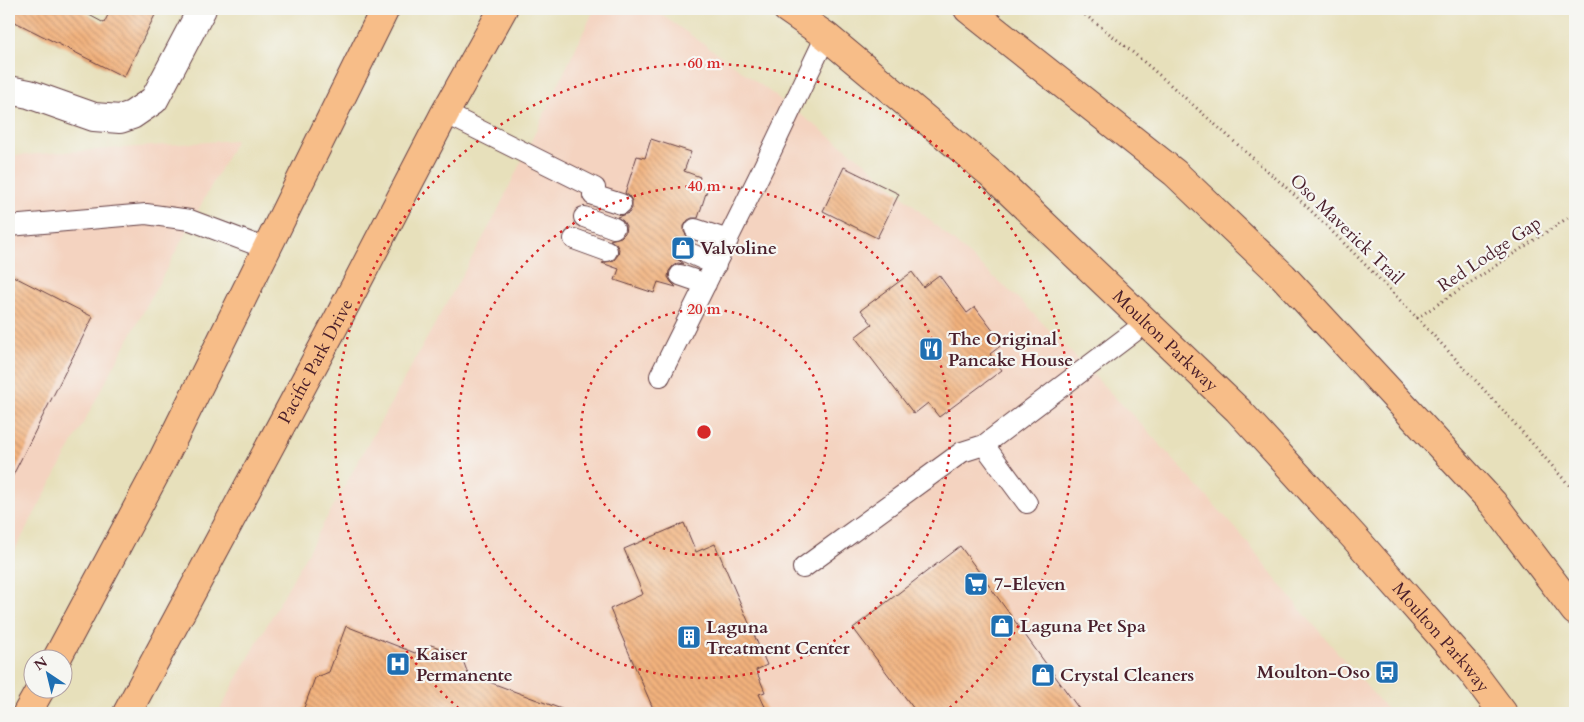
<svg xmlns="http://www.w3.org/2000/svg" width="1584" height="722" font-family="Cardo,serif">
<defs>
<pattern id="building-back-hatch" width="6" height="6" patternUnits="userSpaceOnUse" patternTransform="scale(1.25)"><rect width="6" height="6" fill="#f2b27d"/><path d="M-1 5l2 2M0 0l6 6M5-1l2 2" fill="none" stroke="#c69067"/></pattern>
</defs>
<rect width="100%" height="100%" fill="#f6f6f2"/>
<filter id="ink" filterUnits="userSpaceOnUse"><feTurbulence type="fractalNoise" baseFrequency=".02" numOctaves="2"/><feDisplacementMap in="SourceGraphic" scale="10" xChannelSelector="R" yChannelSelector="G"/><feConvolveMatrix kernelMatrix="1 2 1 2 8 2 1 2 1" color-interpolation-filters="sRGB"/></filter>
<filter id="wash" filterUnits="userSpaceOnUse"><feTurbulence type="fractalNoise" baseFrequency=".0096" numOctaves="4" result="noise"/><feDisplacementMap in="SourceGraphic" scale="20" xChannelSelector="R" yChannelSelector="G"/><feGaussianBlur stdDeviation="1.12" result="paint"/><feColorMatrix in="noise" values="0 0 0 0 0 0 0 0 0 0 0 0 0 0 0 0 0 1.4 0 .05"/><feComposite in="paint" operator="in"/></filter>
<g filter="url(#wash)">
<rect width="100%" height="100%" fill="#e7e0bb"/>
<path fill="#f4d3c0" d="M597,9H653L727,60L863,161L1022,302L1142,425L1239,532L1300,609L1390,713H218L494,218L594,10Z
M236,140L9,561V156Z"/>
<g id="blocks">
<path fill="url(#building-back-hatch)" d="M9,9H78L104,23L111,9H158L124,77L9,19Z
M651,139L691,152L684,171L700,177L697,187L707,190L698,218H692L688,220L684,226V232L691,241L685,240L680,242L676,248L675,253L677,259L684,264L678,263L673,266L669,271L668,277L671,282L676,287L658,282L654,293L615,280L619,269L602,263L614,260L618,255L619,249L616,244L610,240L621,237L625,233L626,226L623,221L617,217L629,213L632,208V201L629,196L625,193L637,156L645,158Z
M844,167L899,194L877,238L823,211Z
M912,272L923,287L939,275L967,313L975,307L1003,344L990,354L1002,370L939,417L928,403L914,414L855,337L872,324L861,310Z
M9,274L93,317L9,483Z
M684,523L696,552L715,544L767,665L756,670L765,692L759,694L768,713H655L610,609L643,594L624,549Z
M960,546L1082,713H917L853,628Z
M346,626L415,653L431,645L461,655L468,674L564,710L563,713H302L315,678L329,672Z"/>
</g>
</g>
<g filter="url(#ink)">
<use href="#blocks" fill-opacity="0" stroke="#623c41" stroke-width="1"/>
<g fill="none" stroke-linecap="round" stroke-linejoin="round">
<g stroke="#623c41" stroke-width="22">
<path id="lane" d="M445,113L595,188
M593,195L621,204
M584,217L614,228
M9,226L146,214L190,220L267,249
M695,229L728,240
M574,239L607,251
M687,252L716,265
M680,275L706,284
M660,376L764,166L826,36
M984,445L1027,503
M803,568L962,452L984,445L1147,322"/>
</g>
<g stroke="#623c41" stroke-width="30">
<path id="street" d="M9,90L29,94L94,117L120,119L132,115L154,100L202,9"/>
</g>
<g stroke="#623c41" stroke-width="30">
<g id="primary">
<path id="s1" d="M787,9L826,36L990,173L1238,410L1354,537L1470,669L1503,713"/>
<path d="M968,9L1175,173L1283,276L1493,503L1575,611"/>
<path d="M56,660L159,467L385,9"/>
<path d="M27,713L40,690"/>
<path id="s2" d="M127,713L338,319L445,113L503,9"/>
</g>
</g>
<path stroke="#623c41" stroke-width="3" stroke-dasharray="1 4" stroke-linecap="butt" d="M1077,9C1130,47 1178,92 1227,135C1253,159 1280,181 1306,206C1400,297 1489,393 1575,492
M1417,318L1575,213"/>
<use href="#lane" stroke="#fff" stroke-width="20"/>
<use href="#street" stroke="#fff" stroke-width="28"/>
<use href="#primary" stroke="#f7bd88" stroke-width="28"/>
</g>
</g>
<g fill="none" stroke="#d62828" stroke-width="2.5" stroke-dasharray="2.5 5">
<circle cx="704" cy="432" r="123"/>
<circle cx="704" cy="432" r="246"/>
<path d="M464 713A369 369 0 1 1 944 713"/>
</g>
<defs>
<g id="shop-square" transform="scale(1.25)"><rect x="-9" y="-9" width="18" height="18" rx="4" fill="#1f6fb2" stroke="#f6f6f2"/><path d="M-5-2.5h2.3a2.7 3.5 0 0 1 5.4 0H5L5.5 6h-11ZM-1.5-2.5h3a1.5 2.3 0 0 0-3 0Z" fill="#fff"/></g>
<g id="restaurant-square" transform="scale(1.25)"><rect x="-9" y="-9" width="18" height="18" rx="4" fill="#1f6fb2" stroke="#f6f6f2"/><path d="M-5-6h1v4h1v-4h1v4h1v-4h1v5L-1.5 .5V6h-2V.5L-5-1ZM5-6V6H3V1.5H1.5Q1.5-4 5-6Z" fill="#fff"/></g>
<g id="supermarket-square" transform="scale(1.25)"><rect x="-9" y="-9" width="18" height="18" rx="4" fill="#1f6fb2" stroke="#f6f6f2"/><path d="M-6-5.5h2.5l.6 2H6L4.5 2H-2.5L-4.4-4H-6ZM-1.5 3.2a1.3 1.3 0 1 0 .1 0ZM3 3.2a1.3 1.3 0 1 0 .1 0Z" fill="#fff"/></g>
<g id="building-square" transform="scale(1.25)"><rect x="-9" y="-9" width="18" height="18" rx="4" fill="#1f6fb2" stroke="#f6f6f2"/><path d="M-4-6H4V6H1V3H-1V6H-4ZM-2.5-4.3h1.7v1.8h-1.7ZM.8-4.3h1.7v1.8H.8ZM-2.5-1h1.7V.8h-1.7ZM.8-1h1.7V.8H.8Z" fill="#fff"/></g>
<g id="hospital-square" transform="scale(1.25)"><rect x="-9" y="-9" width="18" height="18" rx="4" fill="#1f6fb2" stroke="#f6f6f2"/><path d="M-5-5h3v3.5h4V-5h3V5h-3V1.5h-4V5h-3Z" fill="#fff"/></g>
<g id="bus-square" transform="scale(1.25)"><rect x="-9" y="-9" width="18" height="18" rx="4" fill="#1f6fb2" stroke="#f6f6f2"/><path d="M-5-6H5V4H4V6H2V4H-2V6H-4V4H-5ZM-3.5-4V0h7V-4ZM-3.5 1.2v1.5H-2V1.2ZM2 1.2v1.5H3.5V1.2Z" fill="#fff"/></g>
</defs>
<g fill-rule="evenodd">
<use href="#shop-square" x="683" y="248"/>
<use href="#restaurant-square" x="931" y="349"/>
<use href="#supermarket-square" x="976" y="584"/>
<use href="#shop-square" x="1002" y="626"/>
<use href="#building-square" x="689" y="637"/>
<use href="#hospital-square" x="398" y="664"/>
<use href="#bus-square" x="1387" y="672"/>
<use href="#shop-square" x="1043" y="675"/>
</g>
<g text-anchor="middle" stroke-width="4.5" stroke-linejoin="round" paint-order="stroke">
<g font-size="18" fill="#4a1f2b" stroke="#f6f6f2">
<text transform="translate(1347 229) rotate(44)" y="6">Oso Maverick Trail</text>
<text transform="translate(1489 254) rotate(-34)" y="6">Red Lodge Gap</text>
<text dy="6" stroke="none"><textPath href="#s1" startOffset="504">Moulton Parkway</textPath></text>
<text dy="6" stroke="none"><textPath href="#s2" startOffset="399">Pacific Park Drive</textPath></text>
<text dy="6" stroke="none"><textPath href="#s1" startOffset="909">Moulton Parkway</textPath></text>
</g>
<g font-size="18" font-weight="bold" fill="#4a1f2b" stroke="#f6f6f2" text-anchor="start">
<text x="700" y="254">Valvoline</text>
<text x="948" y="345">The Original<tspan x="948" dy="21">Pancake House</tspan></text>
<text x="994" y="590">7-Eleven</text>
<text x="1020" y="632">Laguna Pet Spa</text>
<text x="706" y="633">Laguna<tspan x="706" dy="21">Treatment Center</tspan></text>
<text x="416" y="660">Kaiser<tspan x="416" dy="21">Permanente</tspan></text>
<text x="1370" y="678" text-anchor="end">Moulton-Oso</text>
<text x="1060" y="681">Crystal Cleaners</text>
</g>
</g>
<circle cx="704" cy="432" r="8" fill="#d62828" stroke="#f6f6f2" stroke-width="2.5"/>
<g font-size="15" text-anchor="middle" font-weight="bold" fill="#d62828" stroke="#f6f6f2" stroke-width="4.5" stroke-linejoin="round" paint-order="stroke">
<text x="704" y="68">60 m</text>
<text x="704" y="191">40 m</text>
<text x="704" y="314">20 m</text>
</g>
<rect width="1584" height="722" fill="none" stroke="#f6f6f2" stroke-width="30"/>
<g transform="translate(48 674) rotate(325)"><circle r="24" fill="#f6f6f2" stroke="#b1a0a2"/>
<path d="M0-4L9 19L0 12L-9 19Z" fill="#1f6fb2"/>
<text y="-8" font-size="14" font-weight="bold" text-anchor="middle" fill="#4a1f2b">N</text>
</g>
</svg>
